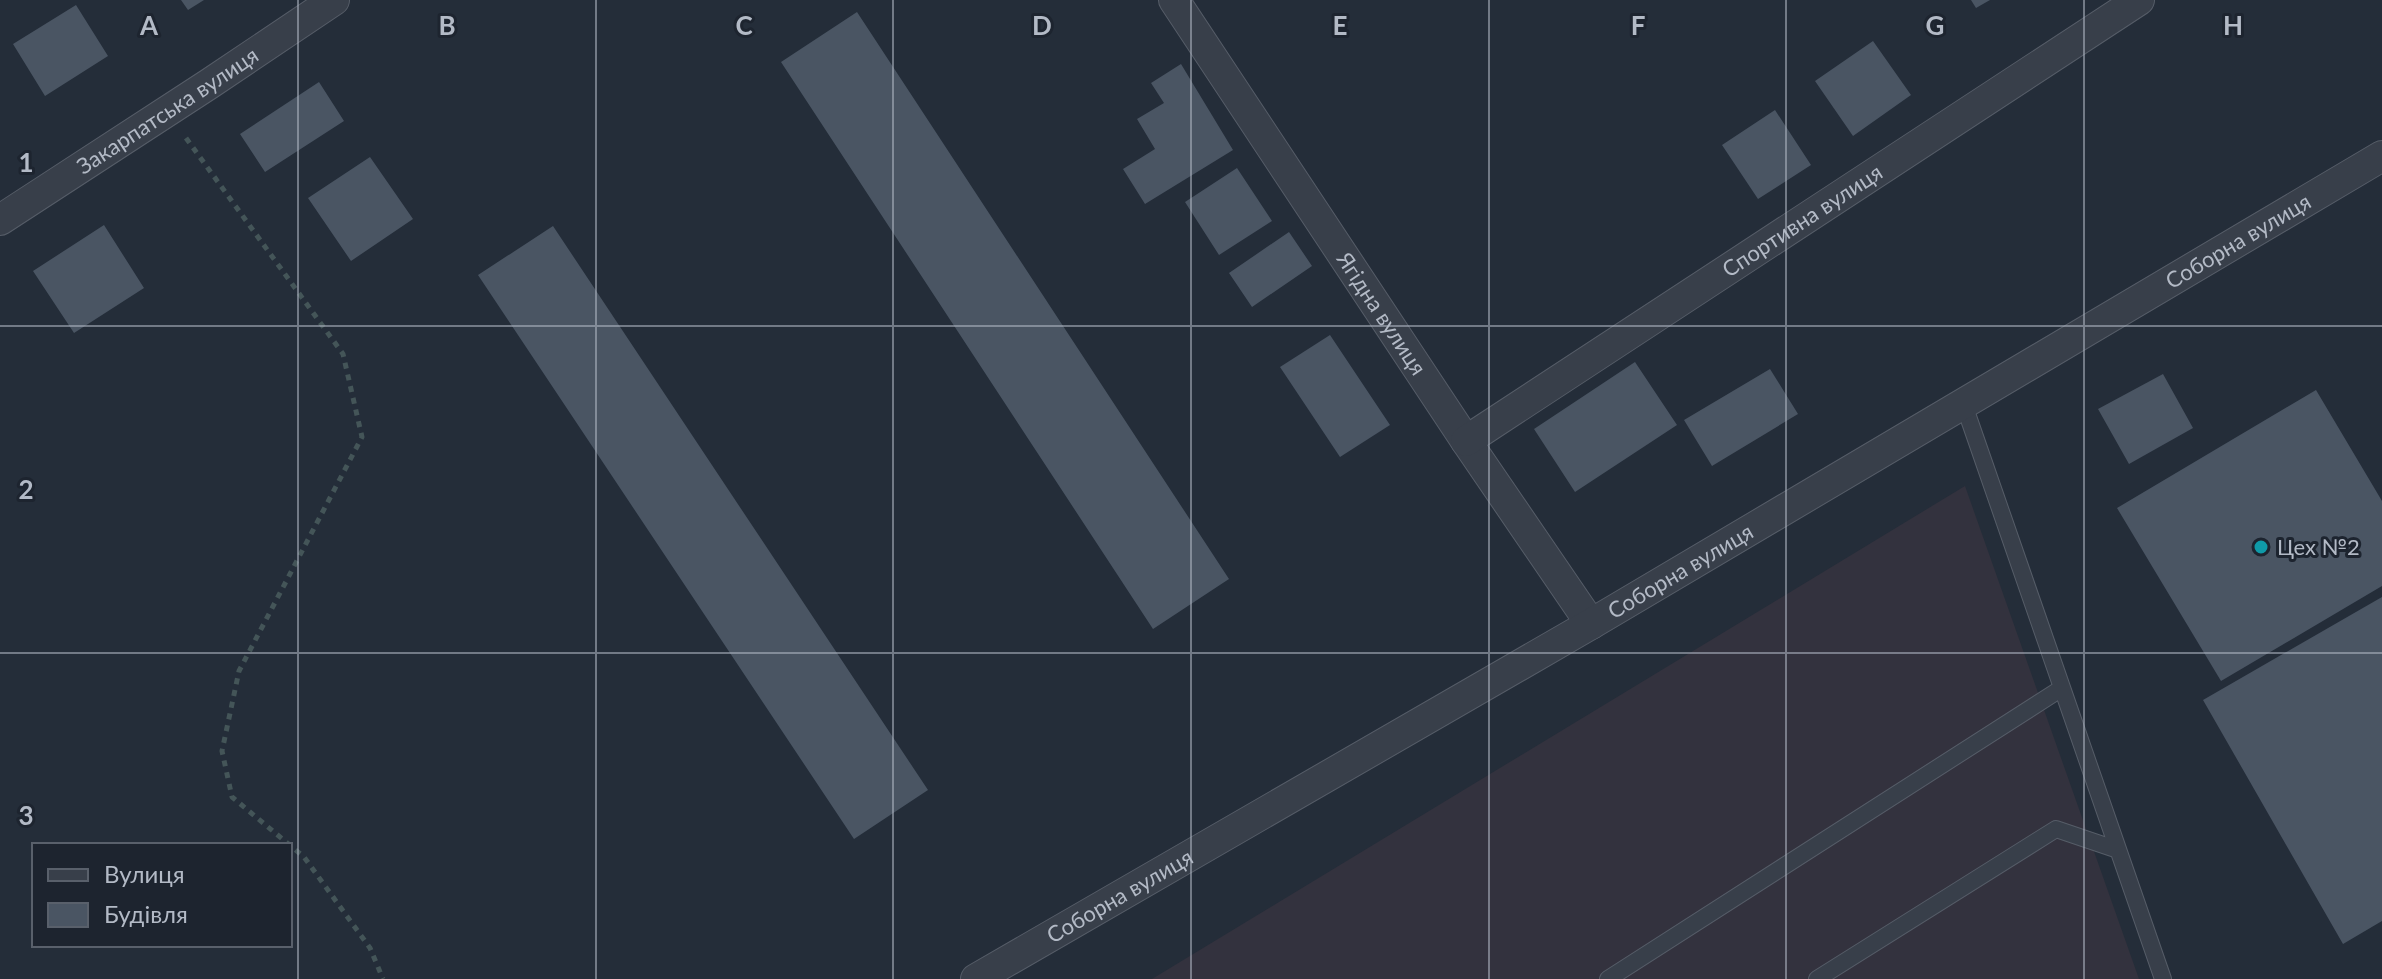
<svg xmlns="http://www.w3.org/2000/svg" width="2382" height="979" font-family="Lato,sans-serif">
<rect width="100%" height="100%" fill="#242d39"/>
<path fill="#33323e" d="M1965,486L2139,979H1152Z"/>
<path fill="#4a5563" d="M181,0H204L188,10Z
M1971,0H1990L1976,8Z
M76,5L108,56L45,96L13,44Z
M857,12L1229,579L1153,629L781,62Z
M1873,41L1911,95L1853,136L1815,81Z
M1181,64L1233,150L1145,204L1123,169L1155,149L1137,119L1164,103L1151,83Z
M319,82L344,121L265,172L240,134Z
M1775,110L1811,165L1758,199L1722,145Z
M370,157L413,219L351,261L308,198Z
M1237,168L1272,221L1219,255L1185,202Z
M104,225L144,288L74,333L33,271Z
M553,226L928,790L854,839L478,275Z
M1289,232L1312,266L1252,307L1229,273Z
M1330,335L1390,425L1340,457L1280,367Z
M1635,362L1677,425L1575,492L1534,429Z
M1770,369L1798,414L1712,466L1684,420Z
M2163,374L2193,428L2129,464L2098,409Z
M2316,390L2382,501V586L2221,681L2117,508Z
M2382,597V921L2343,944L2203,700Z"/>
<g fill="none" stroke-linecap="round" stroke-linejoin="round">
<g stroke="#565d68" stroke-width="18">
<path id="lane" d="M1963,402L2163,979
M1608,979L2062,688
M1817,979L2056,829L2118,850"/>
</g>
<g stroke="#565d68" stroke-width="32">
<g id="street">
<path id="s1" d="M1174,0L1466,441L1591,624"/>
<path id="s2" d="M0,220L209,84L334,0"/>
<path id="s3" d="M1466,441L2139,0"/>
<path id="s4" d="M976,979L1591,624L2382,156"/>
</g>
</g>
<path stroke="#445558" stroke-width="5" stroke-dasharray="6 6" stroke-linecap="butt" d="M186,138L343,354L362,437L239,671L222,751L232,797L304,857L370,948L383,979"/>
<use href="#lane" stroke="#383f4a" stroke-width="16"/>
<use href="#street" stroke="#383f4a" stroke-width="30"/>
</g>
<path fill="none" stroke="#b3bac6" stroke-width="2" stroke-opacity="0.55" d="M298,0V979M596,0V979M893,0V979M1191,0V979M1489,0V979M1786,0V979M2084,0V979M0,326H2382M0,653H2382"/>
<circle fill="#0f9aa8" stroke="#1d242f" stroke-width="3" cx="2261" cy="547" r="8"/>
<g text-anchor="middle" stroke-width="6" stroke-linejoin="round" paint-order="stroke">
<g font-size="22" fill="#b3bac6" stroke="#1d242f">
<text dy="8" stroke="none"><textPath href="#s2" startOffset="200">Закарпатська вулиця</textPath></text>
<text dy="8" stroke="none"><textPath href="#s3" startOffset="402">Спортивна вулиця</textPath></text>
<text dy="8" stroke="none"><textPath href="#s4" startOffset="1462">Соборна вулиця</textPath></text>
<text dy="8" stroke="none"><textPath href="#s1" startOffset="376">Ягідна вулиця</textPath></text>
<text dy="8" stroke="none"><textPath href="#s4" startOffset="814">Соборна вулиця</textPath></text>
<text dy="8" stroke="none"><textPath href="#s4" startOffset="166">Соборна вулиця</textPath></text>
</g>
<g font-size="22" fill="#b3bac6" stroke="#1d242f" text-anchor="start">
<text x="2277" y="555">Цех №2</text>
</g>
</g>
<g font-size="26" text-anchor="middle" font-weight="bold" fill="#b3bac6" stroke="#1d242f" stroke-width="6" stroke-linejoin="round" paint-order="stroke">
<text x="149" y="35">A</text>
<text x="447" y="35">B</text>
<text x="744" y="35">C</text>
<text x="1042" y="35">D</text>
<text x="1340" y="35">E</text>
<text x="1638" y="35">F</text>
<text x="1935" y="35">G</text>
<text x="2233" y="35">H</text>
<text x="26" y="172">1</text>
<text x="26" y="499">2</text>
<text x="26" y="825">3</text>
</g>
<rect x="32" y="843" width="260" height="104" fill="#1d242f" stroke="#59606b" stroke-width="2"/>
<rect x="48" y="869" width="40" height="12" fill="#383f4a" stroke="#59606b" stroke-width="2"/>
<text x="104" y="883" font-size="24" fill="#b3bac6">Вулиця</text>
<rect x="48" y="903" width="40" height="24" fill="#4a5563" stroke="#59606b" stroke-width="2"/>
<text x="104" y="923" font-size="24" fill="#b3bac6">Будівля</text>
</svg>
